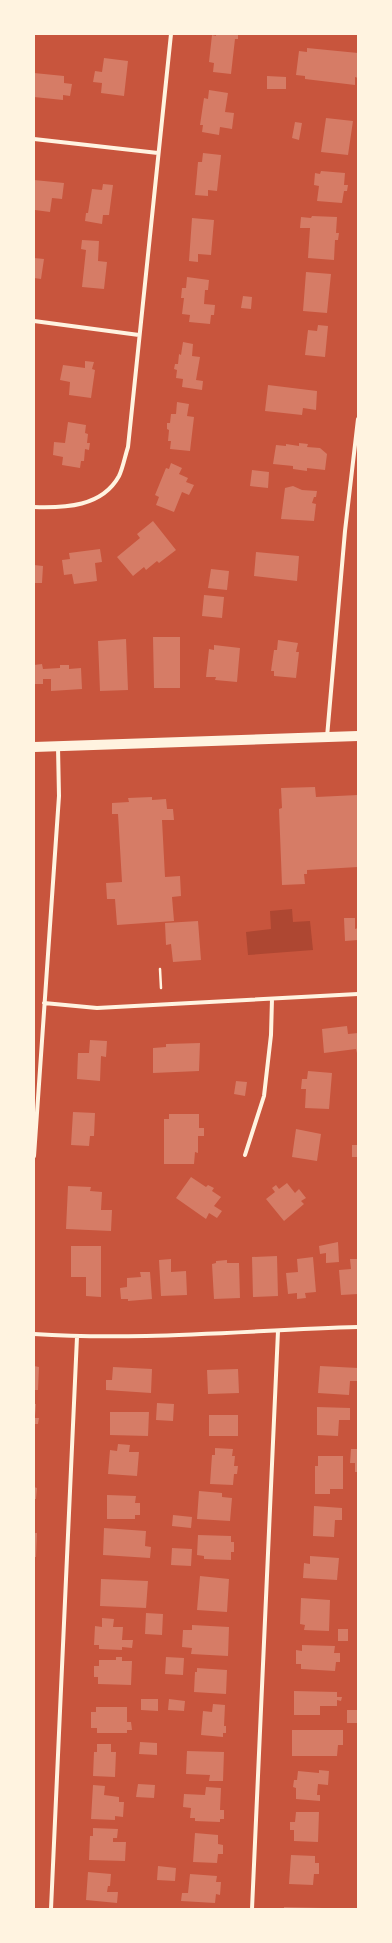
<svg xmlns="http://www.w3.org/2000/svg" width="392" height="1943" font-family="Karla,sans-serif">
<rect width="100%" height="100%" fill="#c8553d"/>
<path fill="#ae4732" d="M292,909L293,922L310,921L313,950L248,955L246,932L271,929L270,911Z"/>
<path fill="#d67c66" d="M216,34H238V39H235L231,74L213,72L214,63L209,62L212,35L216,36Z
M307,48L358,53V78L355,77V85L305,79V76L296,75L299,51L307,52Z
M104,58L128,61L124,96L101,93L102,83L93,82L95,71L102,72Z
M34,73L64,76V83L72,84L70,96L63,95V100L34,97Z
M267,76L286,77V89H267Z
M209,90L228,93L225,112L234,113L232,129L220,127L219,135L202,132L203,125H200L204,98L208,99Z
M326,118L353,121L348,155L321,152Z
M295,122L302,123L299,140L292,138Z
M203,153L221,155L217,191L208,190V196L195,195L198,162H202Z
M321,171L345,173L344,185H348L347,191H344L342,203L317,201L319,186L314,185L315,173L320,174Z
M34,180L64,183L62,199L52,198L50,212L35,210Z
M103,184L113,185L109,215H103L102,224L85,221L86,213H88L92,189L102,190Z
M312,216L337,217L336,233H339L338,240H335L334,260L308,258L310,228H300L301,217L311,218Z
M192,218L214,220L211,255L198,254V262L189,261Z
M82,240L99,241L98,261L107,262L104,289L82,287L86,250L81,249Z
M34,258L44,259L41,279L34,278Z
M306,272L331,274L327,313L303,311Z
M187,277L209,280L208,290H205L204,304L215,305L214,315H211L210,324L189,322L190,315L182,314L184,298H181L182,288H186Z
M243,296L252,297L251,309L241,308Z
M318,325L328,326L325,357L305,355L308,330L317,331Z
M183,342L193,344L192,356L200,357L196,380L203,381L202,390L182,387L183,379L176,378L177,370L174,369L175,364H178L179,354L181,355Z
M85,361L94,362L92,369L95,370L91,398L69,395L70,382L60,380L63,365L85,368Z
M268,385L317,391L316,410L303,408L302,415L265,411Z
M177,402L189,404L187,416L194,417L190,451L170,449L171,441H168L169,430L167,429V423H170L171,414H176Z
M68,422L86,425L85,433L88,434L87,443H90L89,450L85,449L84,461H81L80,468L62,465L63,457L53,455L54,442L65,443Z
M299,443L308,444L307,447L320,448L327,454L325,470L307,468V471L293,469V466L273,464L276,445L286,446V444L299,446Z
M171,463L182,468L179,474L188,478L186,482L194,485L189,495L182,492L174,512L156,505L159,497L155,495L166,468L169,469Z
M252,470L269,472L268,488L250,486Z
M293,486L302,490L317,491L316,497H314L312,503L316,504L314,521L281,519L285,488Z
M153,521L176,550L159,563L157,561L146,570L144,567L133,576L117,557L140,538L137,534Z
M100,549L102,562L95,563L97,581L74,584L72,574L64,575L62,560L70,559L69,553Z
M256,552L299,556L297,581L254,576Z
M34,565L43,566L42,583H34Z
M211,569L229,571L227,590L208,588Z
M204,595L224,597L222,618L202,616Z
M153,637H180V688H154Z
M126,639L128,690L100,691L98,641Z
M278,640L298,643L296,652H299L296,678L274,676V671H271L274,650H277Z
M214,645L240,648L237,682L215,680L216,677H206L209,649L214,650Z
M42,664L43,669L60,668V665H69V669L81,668L82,689L51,691V679H43V684H34V665Z
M315,787L316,797L358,795V867L307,870V874H304L305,884L282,885L279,809L282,808L281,788Z
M152,797V800L166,799L167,809H173L174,820H162L165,877L180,876L181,896L172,897L174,921L117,925L115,899H107L106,883L122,882L118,814H112V803L129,802L128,798Z
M344,918H355V929L358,928V940L345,941Z
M198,921L201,960L173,962L171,944L166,945L165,923Z
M347,1026L348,1034L358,1033V1057L356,1049L324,1053L322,1029Z
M90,1040L107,1041L106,1057L101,1056L100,1081L77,1079L78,1053H89Z
M200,1043L199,1071L153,1073V1048L166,1047V1044Z
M308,1071L332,1073L329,1109L305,1108L306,1089H301L302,1079H307Z
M236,1081L247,1082L245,1096L234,1094Z
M73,1112L95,1113L94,1136H90L89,1146L71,1145Z
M169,1114H199V1128H204V1136H198V1153L195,1152L194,1164H164V1119H169Z
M296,1129L321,1134L317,1161L292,1157Z
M352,1145H358V1157H352Z
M191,1177L206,1187L208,1185L214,1188L212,1191L221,1197L214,1206L222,1211L217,1218L209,1213L206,1219L176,1198Z
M287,1183L295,1193L299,1189L306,1198L301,1201L304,1204L284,1221L266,1199L275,1192L272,1188L276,1185L279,1189Z
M68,1186L91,1187L90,1191L102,1192L101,1210H112L111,1231L66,1229Z
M338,1242L339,1262L326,1263V1253L320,1254L319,1246Z
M71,1246H101V1297L86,1296V1277H71Z
M277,1256L278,1296L253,1297L252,1257Z
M313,1257L316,1292L305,1293L306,1298L297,1299V1293L288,1294L286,1273L298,1272L297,1259Z
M171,1259V1272L186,1271L187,1295L161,1296L159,1260Z
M350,1259H358V1294L341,1295L339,1270L351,1269Z
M227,1260V1263H239L240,1298L214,1299L212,1264L216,1263V1261Z
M140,1272H150L152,1299L128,1301V1299H121L120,1288L127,1287V1278L141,1277Z
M34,1366L39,1367L38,1390H34Z
M320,1366L358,1368V1381H350L349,1395L318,1393Z
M113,1367L152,1369L151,1393L106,1390V1380H112Z
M238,1369L239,1393L208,1394L207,1370Z
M157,1403L174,1404L173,1421L156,1420Z
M34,1404H36L35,1416H34Z
M317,1407L350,1408V1420H339L338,1436L317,1435Z
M110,1412H149L148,1436L110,1435Z
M209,1415H238V1436H209Z
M34,1418H39L38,1424H35V1429Z
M118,1444L130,1445L129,1452H139L137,1476L108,1474L110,1450L117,1451Z
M215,1448L233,1449L232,1456H235L234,1466H238L237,1474H234L233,1485L210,1484L212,1455H215Z
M351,1449H358V1472H355V1463H350Z
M318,1456H343V1489H330V1494H315V1466H318Z
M34,1487L37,1488L36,1499H34Z
M199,1491L222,1493V1497L232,1498L230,1521L197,1519Z
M107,1495L136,1496L135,1503H140V1515H135V1519H107Z
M314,1506L342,1508V1520H335L334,1537L313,1536Z
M173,1515L192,1517L191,1528L172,1526Z
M104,1528L146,1531L145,1546L151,1547L150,1558L103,1555Z
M34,1533H37L36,1557H34Z
M198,1535L231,1536V1542H234V1552H231V1560L204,1559V1556L197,1555Z
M172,1548L192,1549L191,1566L171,1565Z
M310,1556L339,1558L337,1580L303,1578L304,1563L310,1564Z
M200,1576L229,1579L227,1612L197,1610Z
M101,1579L148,1581L146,1608L100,1606Z
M301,1598L330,1600L329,1631L304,1630L305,1625L300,1624Z
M146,1613L163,1614L162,1635L145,1634Z
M102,1618L114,1619L113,1627H123L122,1640H133L132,1648L122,1647V1650L99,1649V1645H94L95,1626L102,1627Z
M192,1625L229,1627L228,1656L191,1654L192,1648L182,1647L183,1630H192Z
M338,1629H348V1641H338Z
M302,1645L335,1646L334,1653H340V1662H336L335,1671L301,1669V1664H296V1650L302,1651Z
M116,1657H122V1661H132L131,1685L98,1684V1677H94V1666H99V1660H116Z
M166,1657L184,1658L183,1675L165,1674Z
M197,1668L227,1670L226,1694L194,1692L195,1672H197Z
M294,1691L337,1692V1697H342L341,1701L337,1700V1706H320V1715H294Z
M141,1699H158V1711L141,1710Z
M169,1699L185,1701L184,1711L168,1710Z
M213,1704L225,1705L224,1726H226V1733H223V1737L201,1735L203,1711L212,1712Z
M96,1707H127V1722H131L132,1730H127V1733H97V1728H91V1712H96Z
M347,1710H358V1723H347Z
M292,1730H343V1745H338L337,1756H292Z
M140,1742L157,1743V1755L139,1754Z
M97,1744H111V1752H116L115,1777L93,1776L94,1752H97Z
M187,1751L224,1752L223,1781H209L210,1775L186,1774Z
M319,1770L329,1771L328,1785L318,1784L317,1795H320V1801L296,1799V1788L293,1787L294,1780H297L298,1771L319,1773Z
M138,1784L155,1785L154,1798L136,1797Z
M93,1785L105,1786L104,1795L119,1797V1802H124L123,1817L115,1816V1820L91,1819Z
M206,1787L221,1788L220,1810H224V1819H220V1822L195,1821V1818H190L191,1808L183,1807L184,1794L205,1795Z
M296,1812H319L318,1842L294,1841V1830H290V1822H295Z
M93,1828L118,1829L117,1838H113V1842H126L125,1861L89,1860L90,1836H93Z
M195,1833L218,1835V1844L223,1845V1854H218L217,1863L193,1862Z
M291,1855L315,1856V1863H319V1874H314L313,1885L289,1884Z
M158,1866L176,1868L175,1881L157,1880Z
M88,1872L111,1874L110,1886H108L107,1892H118L117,1903L86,1900Z
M190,1874L217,1876L216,1882H221L220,1895L216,1894L215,1903L181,1901L182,1893H188Z
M284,1907L323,1908V1909H284Z"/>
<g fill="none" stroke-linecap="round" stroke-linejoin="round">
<path stroke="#fff3e0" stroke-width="2.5" d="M160,969L161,988"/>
<path stroke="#fff3e0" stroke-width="4" d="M34,139L158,153
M34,321L139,335
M34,507C65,508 102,507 119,476C123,468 125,456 128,447L171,34
M327,737L345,531L358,419
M44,1003L97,1008L358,994
M245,1155L264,1096L271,1035L272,999
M34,1156L59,796L58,747
M34,1334C142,1341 250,1330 358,1327
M51,1909L77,1337
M252,1909L278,1331"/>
<path stroke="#fff3e0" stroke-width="10" d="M34,747L358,736"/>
</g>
<rect width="392" height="1943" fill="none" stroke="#fff3e0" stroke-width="70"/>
</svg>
